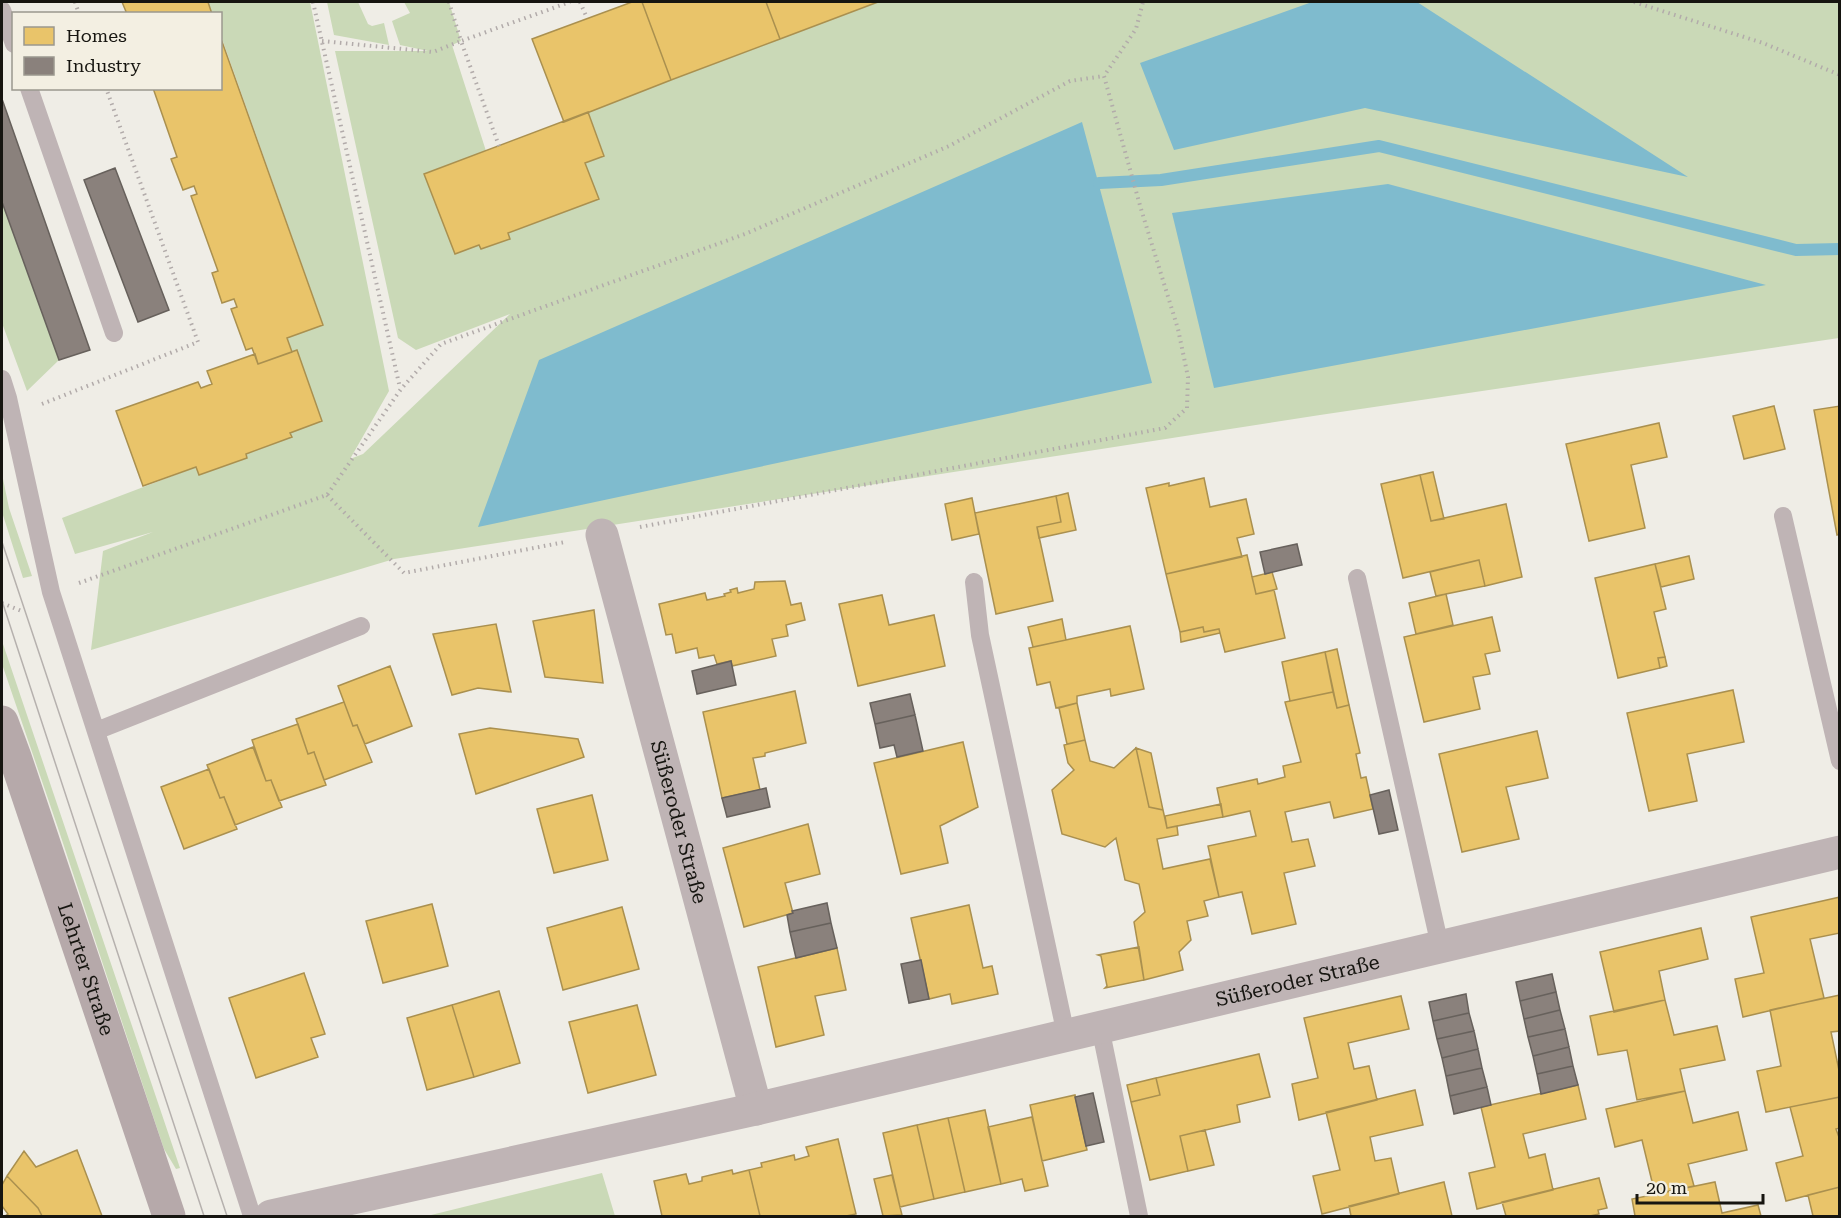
<svg xmlns="http://www.w3.org/2000/svg" width="1841" height="1218" font-family="'Roboto Serif',serif">
<rect width="100%" height="100%" fill="#efede6"/>
<path fill="#cad9b7" d="M208,2H310L389,391L350,459L363,454L510,314L416,350L398,338L335,51H428L400,45L392,21L410,13L404,2H449L461,41L452,45L486,151L479,245L482,249L509,239L508,233L599,199L585,163L604,155L588,111L878,2H1839V338L1320,415L394,559L91,650L103,551L153,532L75,554L62,518L196,467L199,475L247,458L246,454L291,437L290,433L322,421L297,350L292,352L287,338L323,324L221,36L220,14L212,13Z
M327,2H358L368,24L372,26L384,23L389,45L334,35Z
M2,202L59,360L27,391L2,323Z
M2,474L9,508L32,576L23,578L2,512Z
M2,641L180,1168L176,1169L164,1149L154,1119L59,831L2,664Z
M602,1173L615,1216H427Z"/>
<path fill="#7fbbce" d="M1312,2H1417L1688,177L1365,108L1174,150L1140,63Z
M1082,122L1152,383L478,527L539,360Z
M1388,184L1766,285L1214,388L1172,213Z"/>
<path fill="#e9c46a" stroke="#aa904f" stroke-width="1.5" d="M122,2H208L212,14H127Z
M632,2H642L671,80L564,122L532,39Z
M642,2H766L780,39L671,80Z
M766,2H878L780,39Z
M220,36L323,325L287,338L292,352L258,364L252,348L246,350L231,309L237,307L234,299L222,303L212,273L218,271L191,196L197,194L194,186L183,190L171,159L177,157L153,88H220Z
M588,112L604,156L585,163L599,199L508,233L510,239L481,249L479,245L455,254L424,174Z
M297,350L322,421L290,433L292,437L246,454L247,458L199,475L196,467L143,486L116,411L198,382L201,388L212,384L207,371L255,354L258,364Z
M1774,406L1785,449L1744,459L1733,416Z
M1840,406V534L1837,535L1814,410Z
M1659,423L1667,457L1631,465L1645,528L1589,541L1566,444Z
M1433,472L1444,519L1431,521L1420,475Z
M1420,475L1431,521L1506,504L1522,577L1485,586L1479,560L1403,578L1381,484Z
M1204,478L1210,507L1246,499L1254,534L1237,538L1242,557L1166,574L1146,488L1169,483V486Z
M1068,493L1076,530L1039,538L1037,527L1061,522L1056,496Z
M1056,496L1061,522L1037,527L1053,601L996,614L975,513Z
M972,498L979,534L952,540L945,504Z
M1247,555L1256,594L1274,590L1285,638L1225,652L1219,629L1204,632L1203,627L1180,632L1166,574Z
M1689,556L1694,579L1661,587L1655,564Z
M1479,560L1485,586L1436,596L1430,572Z
M1655,564L1666,609L1654,612L1665,657L1658,658L1660,668L1618,678L1595,578Z
M1272,572L1277,589L1256,594L1252,577Z
M785,581L791,605L801,603L805,620L786,625L788,636L772,639L776,656L732,666L731,661L717,664L714,655L699,658L697,648L676,653L672,634L666,635L659,604L705,593L707,600L725,596L724,594L731,592L730,590L737,588L738,593L754,589L755,582Z
M1446,594L1453,625L1416,634L1409,603Z
M882,595L889,625L934,615L945,666L858,686L839,604Z
M594,610L603,683L545,677L533,621Z
M1492,617L1500,651L1485,654L1490,674L1473,677L1480,709L1424,722L1404,637Z
M1062,619L1066,640L1033,647L1028,627Z
M496,624L511,692L478,688L452,695L433,634Z
M1130,626L1144,689L1111,696L1110,689L1077,696V703L1056,708L1050,682L1037,685L1029,648Z
M1203,627L1204,632L1219,629L1220,633L1181,642L1180,632Z
M1337,649L1349,705L1337,708L1325,652Z
M1325,652L1333,692L1290,701L1282,662Z
M1665,657L1667,666L1660,668L1658,658Z
M390,666L412,726L365,744L357,725L353,726L338,686Z
M1733,690L1744,742L1687,754L1697,801L1649,811L1627,713Z
M795,691L806,743L765,753V756L753,758L760,790L722,798L703,712Z
M1333,692L1337,708L1349,705L1360,753L1356,754L1361,778L1366,777L1373,809L1334,818L1330,802L1285,812L1292,842L1308,839L1315,866L1284,873L1296,924L1252,934L1242,892L1219,897L1208,846L1256,836L1250,811L1223,817L1217,788L1257,779L1258,784L1285,777L1283,766L1301,762L1285,702Z
M344,702L353,726L357,725L372,762L324,780L314,752L308,754L296,719Z
M1077,703L1085,740L1067,744L1059,708Z
M298,724L308,754L314,752L326,785L279,801L271,780L266,781L252,740Z
M490,728L578,739L584,757L476,794L459,734Z
M1537,731L1548,778L1506,787L1519,839L1462,852L1439,754Z
M1085,740L1090,761L1114,768L1136,748L1149,807L1163,810L1167,828L1177,826L1178,835L1157,839L1163,869L1210,859L1219,897L1204,901L1208,916L1187,921L1191,940L1179,952L1183,970L1144,980L1134,922L1145,912L1139,884L1125,880L1116,838L1105,847L1062,834L1052,790L1074,770L1068,763L1064,745Z
M963,742L978,807L940,826L948,863L901,874L874,763Z
M253,747L266,781L271,780L282,807L235,825L224,797L220,798L207,765Z
M1136,748L1151,753L1163,810L1149,807Z
M209,769L220,798L224,797L237,829L184,849L161,787Z
M592,795L608,860L554,873L537,809Z
M1221,804L1223,817L1167,828L1165,816Z
M808,824L820,874L785,883L793,913L744,927L723,848Z
M1840,897V933L1810,939L1824,998L1743,1017L1735,979L1764,973L1751,917Z
M432,904L448,966L383,983L366,921Z
M969,905L983,968L992,966L998,994L952,1004L950,994L929,999L911,918Z
M622,907L639,969L563,990L547,928Z
M1701,928L1708,959L1659,971L1665,1000L1614,1012L1600,952Z
M1139,947L1144,980L1105,988L1107,986L1101,956L1098,955Z
M837,948L846,990L815,996L824,1035L776,1047L758,967Z
M304,973L325,1034L311,1038L318,1057L256,1078L229,998Z
M499,991L520,1063L474,1077L452,1005Z
M1840,995V1031L1831,1032L1840,1075V1097L1766,1112L1757,1071L1781,1066L1770,1010Z
M1401,996L1409,1029L1348,1043L1354,1069L1369,1066L1377,1100L1299,1120L1292,1084L1318,1078L1304,1018Z
M1665,1000L1674,1035L1717,1026L1725,1060L1680,1069L1685,1091L1637,1100L1627,1050L1598,1055L1590,1016Z
M452,1005L474,1077L427,1090L407,1018Z
M637,1005L656,1075L588,1093L569,1022Z
M1259,1054L1270,1097L1237,1105L1240,1122L1180,1136L1188,1171L1150,1180L1131,1102L1160,1095L1156,1078Z
M1156,1078L1160,1095L1131,1102L1127,1085Z
M1578,1085L1586,1119L1523,1134L1529,1158L1545,1154L1553,1190L1477,1209L1469,1173L1495,1167L1481,1107Z
M1415,1090L1423,1125L1370,1137L1375,1161L1391,1158L1399,1194L1322,1214L1313,1176L1340,1170L1326,1112Z
M1685,1091L1693,1123L1738,1112L1747,1150L1688,1164L1694,1186L1655,1194L1642,1140L1615,1147L1606,1109Z
M1075,1095L1087,1150L1042,1161L1030,1105Z
M1840,1097V1128L1836,1129L1840,1140V1187L1786,1201L1776,1163L1803,1156L1790,1107Z
M985,1110L1001,1184L965,1192L948,1118Z
M1032,1117L1048,1186L1025,1191L1022,1179L1001,1184L988,1127Z
M948,1118L965,1192L934,1199L917,1125Z
M917,1125L934,1199L900,1207L883,1133Z
M1205,1130L1214,1165L1188,1171L1180,1136Z
M838,1139L856,1214L846,1216H760L749,1170L762,1167L761,1163L794,1155L795,1160L809,1156L806,1147Z
M77,1150L102,1216H42L38,1208L7,1176L24,1151L36,1167Z
M732,1170L733,1174L749,1170L760,1216H662L654,1181L686,1174L689,1184L702,1181V1177Z
M892,1175L902,1215L883,1216L874,1179Z
M7,1176L38,1208L42,1216H5L8,1214L2,1206V1185Z
M1599,1178L1607,1208L1598,1210L1599,1214L1590,1216H1506L1502,1202Z
M1444,1182L1452,1216H1351L1349,1206Z
M1715,1182L1722,1213L1758,1205L1761,1216H1635L1632,1199Z
M1840,1187V1216H1813L1808,1195Z"/>
<path fill="#8a817c" stroke="#67615c" stroke-width="1.5" d="M2,99L90,350L59,360L2,202Z
M115,168L169,310L138,322L84,180Z
M1297,544L1302,565L1265,574L1260,552Z
M731,661L736,685L697,694L692,671Z
M910,694L915,715L875,724L870,703Z
M915,715L923,751L897,757L894,745L880,748L875,724Z
M766,788L770,807L727,817L722,798Z
M1389,790L1398,830L1379,834L1370,795Z
M827,903L831,923L790,932L787,915L793,913L792,911Z
M831,923L837,948L796,958L790,932Z
M921,960L929,999L909,1003L901,964Z
M1552,974L1556,992L1520,1001L1516,982Z
M1556,992L1560,1010L1524,1019L1520,1001Z
M1466,994L1469,1013L1433,1021L1429,1002Z
M1560,1010L1565,1029L1528,1037L1524,1019Z
M1469,1013L1474,1031L1437,1039L1433,1021Z
M1565,1029L1569,1047L1533,1056L1528,1037Z
M1474,1031L1478,1049L1442,1058L1437,1039Z
M1569,1047L1573,1066L1537,1074L1533,1056Z
M1478,1049L1482,1068L1446,1076L1442,1058Z
M1573,1066L1578,1085L1541,1094L1537,1074Z
M1482,1068L1487,1087L1450,1096L1446,1076Z
M1487,1087L1491,1105L1454,1114L1450,1096Z
M1093,1093L1104,1142L1086,1146L1075,1097Z"/>
<g fill="none" stroke-linecap="round" stroke-linejoin="round">
<path stroke="#7fbbce" stroke-width="12" d="M1099,183L1161,180L1379,146L1796,250L1840,249"/>
<path stroke="#b2abaa" stroke-width="4" stroke-dasharray="1.5 4.5" stroke-linecap="butt" d="M75,2L79,14
M313,2L400,388
M449,2L461,41L570,2
M580,2L587,18
M1634,2L1763,43L1840,75
M322,41L433,52L461,41L499,146
M42,404L198,342L106,88
M327,495L404,573L565,542
M640,527L1165,428L1187,408L1188,377L1178,329L1141,209L1104,76L1136,29L1143,2
M79,583L327,495L401,389L441,344L745,234L949,146L1070,81L1104,76
M2,603L24,612"/>
<path stroke="#bfb4b5" stroke-width="18" d="M2,10L14,44
M29,88L114,333
M2,379L8,398L51,592L252,1216
M1783,516L1840,761
M1357,578L1440,946
M974,582L980,635L1066,1035
M96,731L361,626
M1100,1027L1139,1216"/>
<g stroke="#bfb4b5" stroke-width="33">
<path id="s1" d="M602,535L756,1109"/>
<path id="s2" d="M271,1216L756,1109L1840,852"/>
</g>
<path stroke="#b6a9aa" stroke-width="33" id="s3" d="M2,722L15,757L169,1216"/>
<path stroke="#b6b1ae" stroke-width="1.5" d="M2,542L227,1216
M2,601L204,1216"/>
</g>
<g text-anchor="middle" stroke-width="6" stroke-linejoin="round" paint-order="stroke">
<g font-size="20" fill="#161510" stroke="#f3efe2">
<text dy="7" stroke="none"><textPath href="#s1" startOffset="297">Süßeroder Straße</textPath></text>
<text dy="7" stroke="none"><textPath href="#s3" startOffset="261">Lehrter Straße</textPath></text>
<text dy="7" stroke="none"><textPath href="#s2" startOffset="1053">Süßeroder Straße</textPath></text>
</g>
</g>
<rect width="1841" height="1218" fill="none" stroke="#161510" stroke-width="6"/>
<rect x="12" y="12" width="210" height="78" fill="#f3efe2" stroke="#9b988e" stroke-width="1.5"/>
<rect x="24" y="27" width="30" height="18" fill="#e9c46a" stroke="#9b988e" stroke-width="1.5"/>
<text x="66" y="42" font-size="18" fill="#161510">Homes</text>
<rect x="24" y="57" width="30" height="18" fill="#8a817c" stroke="#9b988e" stroke-width="1.5"/>
<text x="66" y="72" font-size="18" fill="#161510">Industry</text>
<path d="M1637 1194v9h126v-9" fill="none" stroke="#161510" stroke-width="3"/>
<text x="1646" y="1194" font-size="18" fill="#161510" stroke="#f3efe2" stroke-width="4.5" paint-order="stroke">20 m</text>
</svg>
